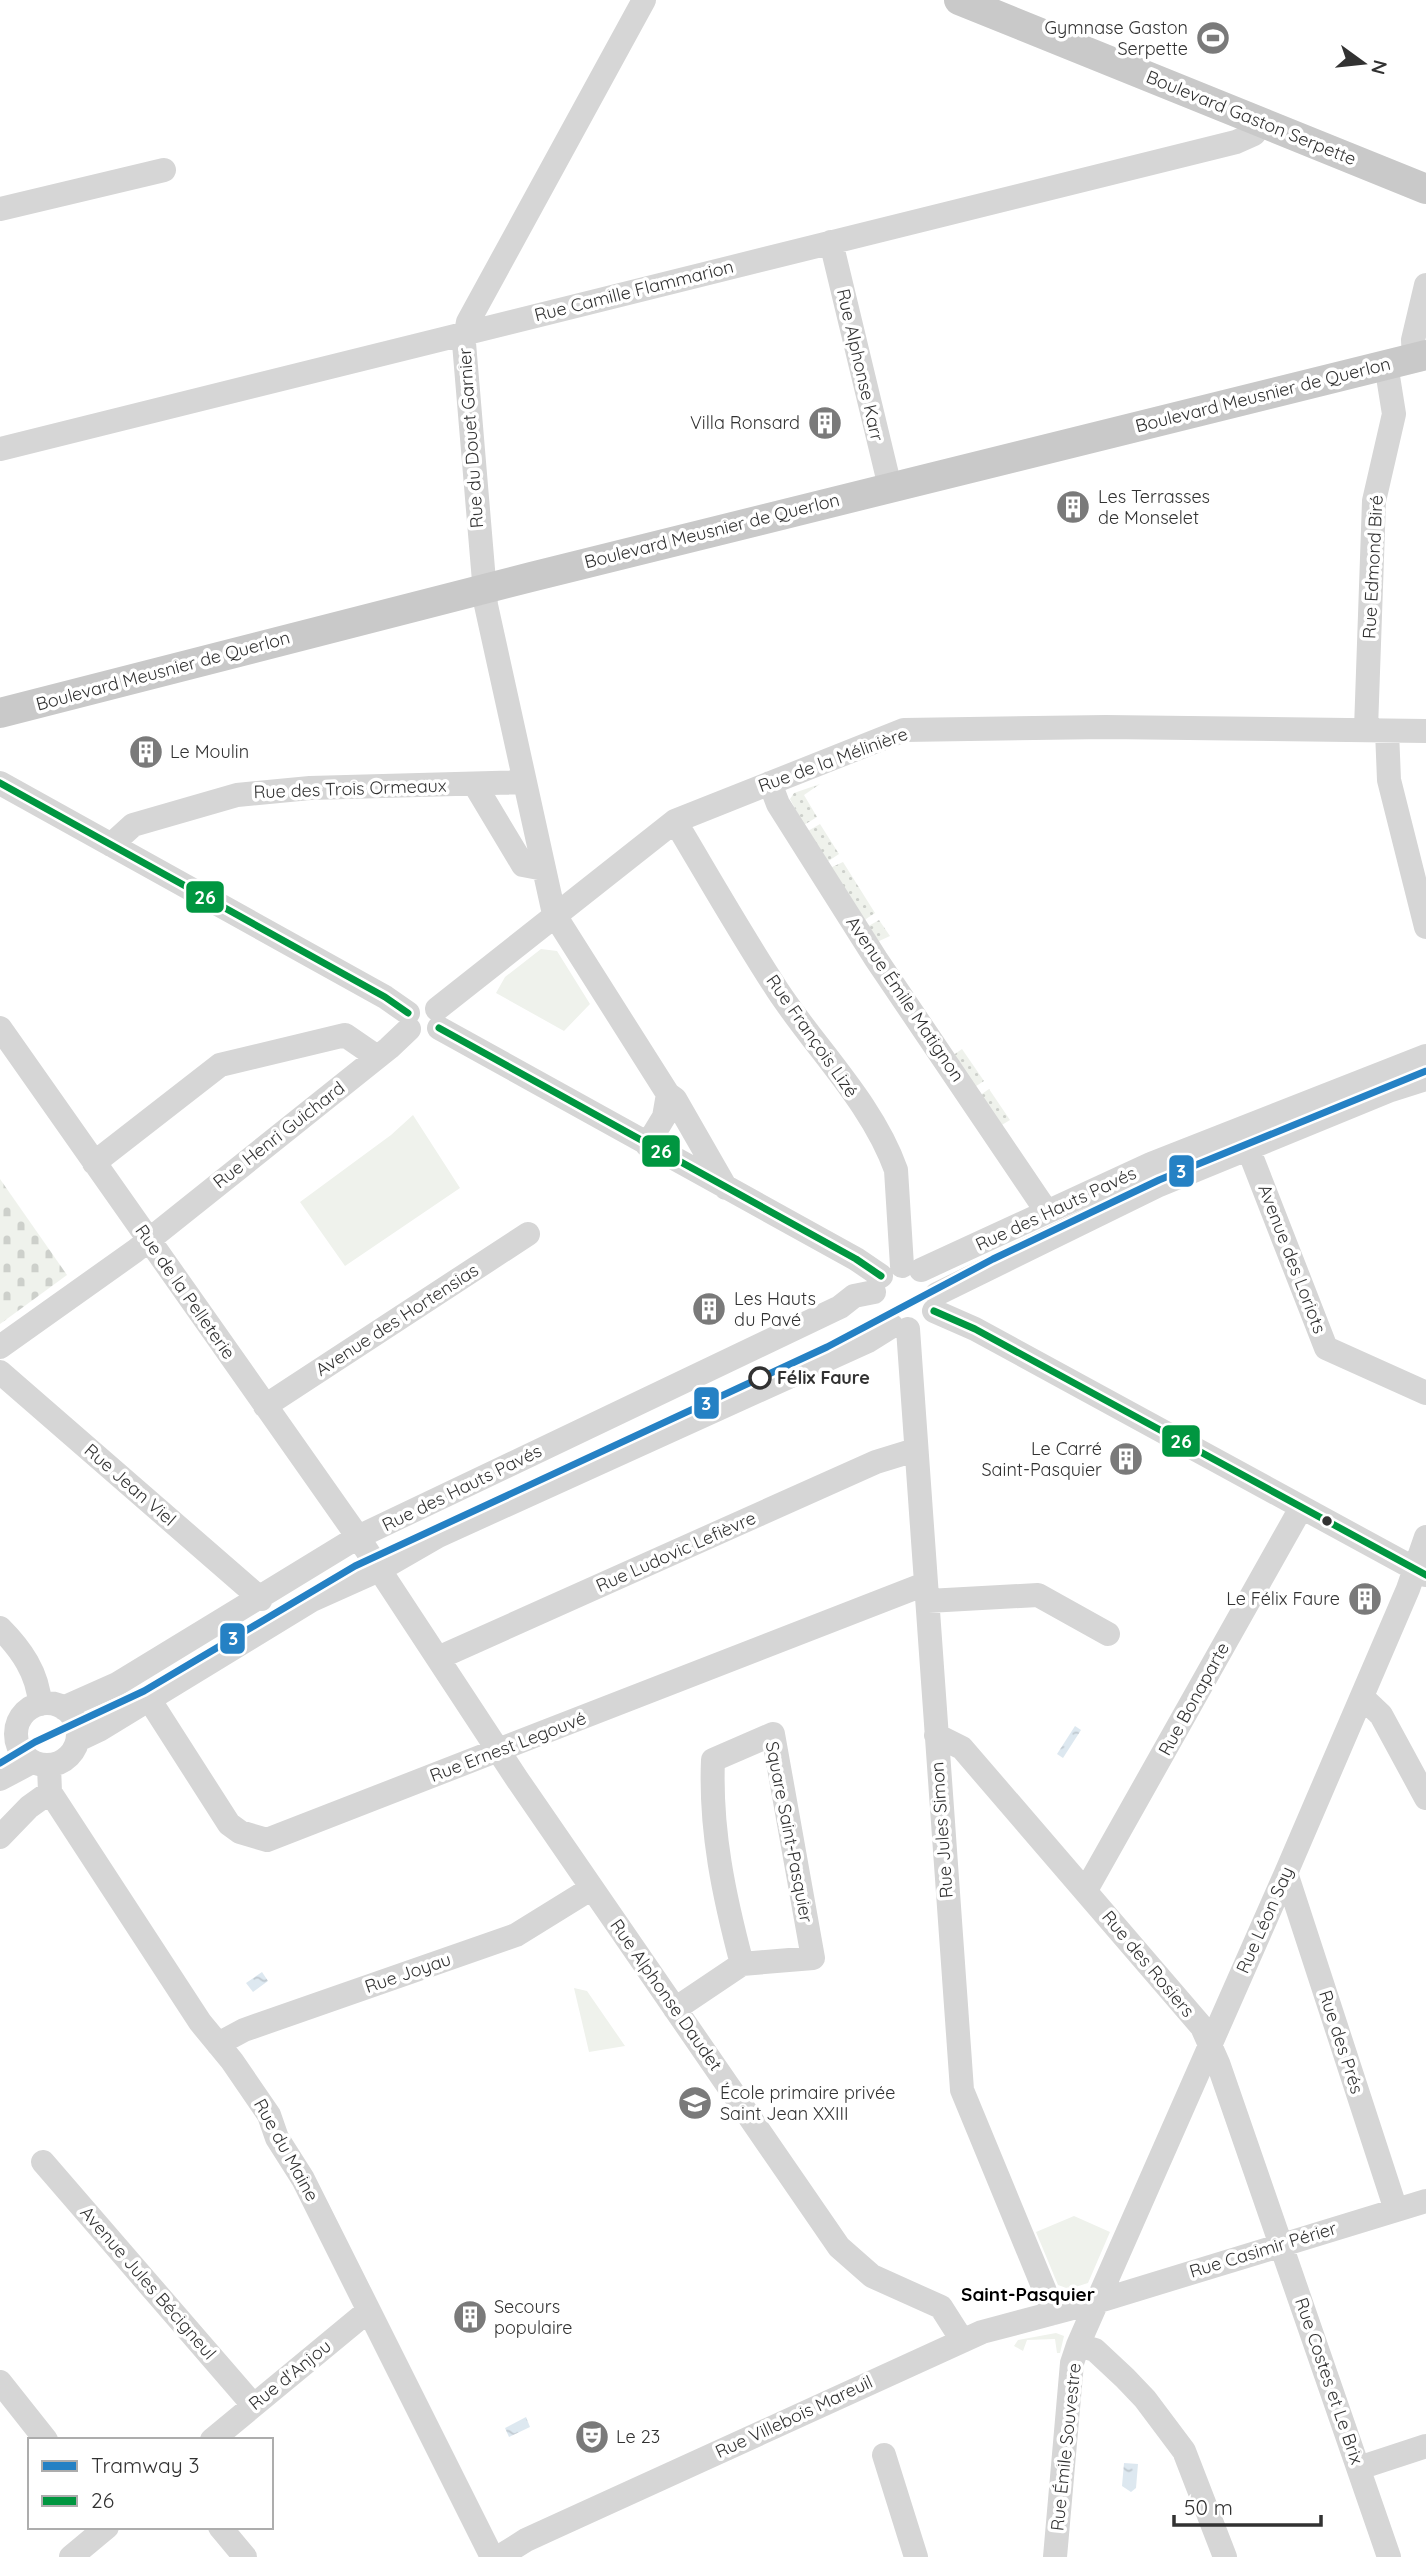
<svg xmlns="http://www.w3.org/2000/svg" width="1426" height="2557" font-family="Quicksand,sans-serif">
<defs>
<pattern id="cemetery-stones" width="16" height="16" patternUnits="userSpaceOnUse" patternTransform="scale(1.75)"><rect width="16" height="16" fill="#eff2ec"/><path d="M2 7V4a2 2 0 0 1 4 0v3zM10 15v-3a2 2 0 0 1 4 0v3z" fill="#cdd0cb"/></pattern>
<pattern id="garden-dots" width="8" height="8" patternUnits="userSpaceOnUse" patternTransform="scale(1.75)"><rect width="8" height="8" fill="#eff2ec"/><path d="M2 2h.1M6 6h.1" fill="none" stroke="#cdd0cb" stroke-width="1.8" stroke-linecap="round"/></pattern>
<pattern id="water-ripples" width="26" height="14" patternUnits="userSpaceOnUse" patternTransform="scale(1.75)"><rect width="26" height="14" fill="#dde8f0"/><path d="M2 4q2-2 4 0t4 0M15 11q2-2 4 0t4 0" fill="none" stroke="#bec7ce"/></pattern>
</defs>
<rect width="100%" height="100%" fill="#fff"/>
<path fill="#eff2ec" d="M541,949L557,951L590,1004L564,1031L496,993L505,977Z
M413,1115L460,1188L345,1266L300,1202L391,1135Z
M574,1988L587,1991L625,2046L589,2052Z
M1074,2216L1110,2232L1088,2283L1069,2289L1058,2285L1036,2232Z
M1056,2333L1064,2336L1060,2353H1057L1055,2339L1027,2340L1023,2351L1014,2346L1018,2340Z"/>
<path fill="url(#cemetery-stones)" d="M0,1179L67,1275L0,1324Z"/>
<path fill="url(#garden-dots)" d="M820,784L804,795L817,817L804,825L790,799L794,793Z
M820,824L839,854L827,862L808,831Z
M843,862L875,913L863,921L830,868Z
M879,920L890,936L877,942L867,927Z
M962,1049L984,1081L973,1088L952,1056Z
M989,1089L1010,1120L1000,1126L979,1096Z"/>
<path fill="url(#water-ripples)" d="M1075,1726L1081,1730L1063,1758L1057,1754Z
M262,1972L268,1981L253,1992L246,1983Z
M526,2417L530,2427L509,2437L505,2428Z
M1124,2463L1138,2464L1136,2488L1131,2492L1122,2486Z"/>
<g fill="none" stroke-linecap="round" stroke-linejoin="round">
<path stroke="#d6d6d6" stroke-width="24" d="M644,0L468,322L464,343L486,605L554,914L668,1094L675,1099L726,1188
M0,209L164,170
M831,242L890,487
M1414,358L1413,340L1426,285
M0,449L1236,142L1254,134L1262,123
M1366,729L1374,501L1394,414L1386,364
M1387,731L1389,780L1426,927
M0,783L385,997L408,1013
M770,783L778,804L876,959L1047,1212
M475,785L523,865L544,869
M675,821C709,878 742,936 778,991C817,1050 872,1103 896,1170L902,1266
M111,845L133,825L237,795L310,788L525,782
M437,1009L675,821L904,730L1106,727L1426,731
M0,1028L358,1537L517,1779L839,2247L872,2276L941,2307L962,2340
M439,1028L856,1259L881,1276
M647,1145L664,1117L668,1094
M1248,1148L1326,1348L1426,1393
M94,1163L220,1065L345,1035L377,1057
M921,1270L1151,1164L1426,1056
M937,1294L1157,1186L1391,1090L1426,1079
M934,1311L975,1329L1426,1575
M908,1329L962,2090L1054,2313
M0,1347L135,1251L389,1048L409,1029
M0,1372L261,1599
M265,1406L528,1234
M928,1601L1038,1595L1108,1634
M0,1628C21,1649 38,1673 40,1704
M438,1658L876,1462L915,1450
M1362,1697L1381,1715L1426,1798
M149,1699L229,1824L240,1832L267,1840L925,1584
M16 1734a31 31 0 1 1 62 0a31 31 0 1 1-62 0Z
M63,1708L117,1684L358,1537L840,1307L854,1296L874,1292
M936,1735L962,1748L1202,2027L1218,2063L1389,2557
M78,1740L99,1730L312,1600L379,1570L438,1536L868,1341L892,1326
M49,1766L50,1792L200,2022L232,2061L269,2115L277,2138L303,2179L492,2557
M0,1779L32,1762
M0,1837L29,1807L50,1792
M1286,1873L1396,2210
M1086,1890L1301,1508
M675,2009L742,1964C724,1896 710,1830 713,1760L773,1734L813,1958L742,1964
M218,2044L244,2030L516,1935L592,1888
M43,2162L253,2405
M1078,2345L1095,2350L1125,2378L1145,2399L1184,2451L1225,2557
M0,2382L46,2440
M212,2440L368,2311
M884,2455L916,2557
M1359,2468L1426,2446
M220,2527L245,2557
M71,2557L107,2527
M499,2557L526,2540L982,2332L1099,2301L1426,2201
M1055,2557L1072,2363L1078,2345L1286,1873L1408,1589L1426,1537"/>
<path stroke="#c9c9c9" stroke-width="30" d="M959,0L1426,189
M0,713L531,577L1426,355"/>
<g stroke="#fff" stroke-width="12">
<path id="bus-1" d="M0,783L385,997L408,1013
M439,1028L856,1259L881,1276
M934,1311L975,1329L1426,1575"/>
</g>
<use href="#bus-1" stroke="#009640" stroke-width="7"/>
<g stroke="#fff" stroke-width="12">
<path id="tram-1" d="M0,1763L35,1742L144,1691L355,1566L827,1347L993,1259L1159,1180L1426,1071"/>
</g>
<use href="#tram-1" stroke="#2581c4" stroke-width="7"/>
</g>
<defs>
<g id="stadium-disc" transform="scale(1.75)"><circle r="9.5" fill="#7a7a7a" stroke="#fff"/><path d="M0-5a6.5 5 0 1 0 0 10a6.5 5 0 1 0 0-10ZM-3.5-1.8h7v3.6h-7Z" fill="#fff"/></g>
<g id="building-disc" transform="scale(1.75)"><circle r="9.5" fill="#7a7a7a" stroke="#fff"/><path d="M-4-6H4V6H1V3H-1V6H-4ZM-2.5-4.3h1.7v1.8h-1.7ZM.8-4.3h1.7v1.8H.8ZM-2.5-1h1.7V.8h-1.7ZM.8-1h1.7V.8H.8Z" fill="#fff"/></g>
<g id="school-disc" transform="scale(1.75)"><circle r="9.5" fill="#7a7a7a" stroke="#fff"/><path d="M0-5L7-2L0 1L-7-2ZM-4 1L0 2.5L4 1V4Q0 6-4 4Z" fill="#fff"/></g>
<g id="theatre-disc" transform="scale(1.75)"><circle r="9.5" fill="#7a7a7a" stroke="#fff"/><path d="M-5-5.5Q0-4 5-5.5V0Q5 5 0 6Q-5 5-5 0ZM-3.3-2.5H-1v1.5H-3.3ZM1-2.5H3.3v1.5H1ZM-2.8 1Q0 5.5 2.8 1Z" fill="#fff"/></g>
</defs>
<g fill-rule="evenodd">
<use href="#stadium-disc" x="1213" y="38"/>
<use href="#building-disc" x="825" y="423"/>
<use href="#building-disc" x="1073" y="507"/>
<use href="#building-disc" x="146" y="752"/>
<use href="#building-disc" x="709" y="1309"/>
<use href="#building-disc" x="1126" y="1459"/>
<use href="#building-disc" x="1365" y="1599"/>
<use href="#school-disc" x="695" y="2103"/>
<use href="#building-disc" x="470" y="2317"/>
<use href="#theatre-disc" x="592" y="2437"/>
</g>
<circle fill="#fff" stroke="#323232" stroke-width="3.5" cx="760" cy="1378" r="10"/>
<circle fill="#323232" stroke="#fff" stroke-width="2.5" cx="1327" cy="1521" r="6"/>
<g text-anchor="middle" stroke-width="7" stroke-linejoin="round" paint-order="stroke">
<g font-size="18" fill="#323232" stroke="#fff" text-anchor="start">
<text x="1188" y="34" text-anchor="end">Gymnase Gaston<tspan x="1188" dy="21">Serpette</tspan></text>
<text x="800" y="429" text-anchor="end">Villa Ronsard</text>
<text x="1098" y="503">Les Terrasses<tspan x="1098" dy="21">de Monselet</tspan></text>
<text x="170" y="758">Le Moulin</text>
<text x="734" y="1305">Les Hauts<tspan x="734" dy="21">du Pavé</tspan></text>
<text x="1102" y="1455" text-anchor="end">Le Carré<tspan x="1102" dy="21">Saint-Pasquier</tspan></text>
<text x="1340" y="1605" text-anchor="end">Le Félix Faure</text>
<text x="720" y="2099">École primaire privée<tspan x="720" dy="21">Saint Jean XXIII</tspan></text>
<text x="494" y="2313">Secours<tspan x="494" dy="21">populaire</tspan></text>
<text x="616" y="2443">Le 23</text>
</g>
<g font-size="18" fill="#323232" stroke="#fff">
<text transform="translate(1251 118) rotate(22)" y="6">Boulevard Gaston Serpette</text>
<text transform="translate(634 291) rotate(-14)" y="6">Rue Camille Flammarion</text>
<text transform="translate(860 365) rotate(77)" y="6">Rue Alphonse Karr</text>
<text transform="translate(1263 395) rotate(-14)" y="6">Boulevard Meusnier de Querlon</text>
<text transform="translate(471 438) rotate(-94)" y="6">Rue du Douet Garnier</text>
<text transform="translate(712 531) rotate(-14)" y="6">Boulevard Meusnier de Querlon</text>
<text transform="translate(1373 567) rotate(-87)" y="6">Rue Edmond Biré</text>
<text transform="translate(163 671) rotate(-15)" y="6">Boulevard Meusnier de Querlon</text>
<text transform="translate(833 760) rotate(-20)" y="6">Rue de la Mélinière</text>
<text transform="translate(350 789) rotate(-2)" y="6">Rue des Trois Ormeaux</text>
<text transform="translate(905 999) rotate(56)" y="6">Avenue Émile Matignon</text>
<text transform="translate(812 1036) rotate(55)" y="6">Rue François Lizé</text>
<text transform="translate(279 1135) rotate(-38)" y="6">Rue Henri Guichard</text>
<text transform="translate(1056 1209) rotate(-25)" y="6">Rue des Hauts Pavés</text>
<text transform="translate(1292 1259) rotate(69)" y="6">Avenue des Loriots</text>
<text transform="translate(185 1292) rotate(55)" y="6">Rue de la Pelleterie</text>
<text transform="translate(397 1320) rotate(-33)" y="6">Avenue des Hortensias</text>
<text transform="translate(130 1485) rotate(41)" y="6">Rue Jean Viel</text>
<text transform="translate(462 1488) rotate(-26)" y="6">Rue des Hauts Pavés</text>
<text transform="translate(676 1552) rotate(-24)" y="6">Rue Ludovic Lefièvre</text>
<text transform="translate(1194 1699) rotate(-61)" y="6">Rue Bonaparte</text>
<text transform="translate(508 1747) rotate(-21)" y="6">Rue Ernest Legouvé</text>
<text transform="translate(942 1830) rotate(-94)" y="6">Rue Jules Simon</text>
<text transform="translate(789 1832) rotate(79)" y="6">Square Saint-Pasquier</text>
<text transform="translate(1265 1920) rotate(-66)" y="6">Rue Léon Say</text>
<text transform="translate(1148 1964) rotate(50)" y="6">Rue des Rosiers</text>
<text transform="translate(408 1973) rotate(-19)" y="6">Rue Joyau</text>
<text transform="translate(666 1995) rotate(55)" y="6">Rue Alphonse Daudet</text>
<text transform="translate(1341 2042) rotate(72)" y="6">Rue des Prés</text>
<text transform="translate(286 2150) rotate(61)" y="6">Rue du Maine</text>
<text transform="translate(1263 2250) rotate(-17)" y="6">Rue Casimir Périer</text>
<text transform="translate(148 2283) rotate(49)" y="6">Avenue Jules Bécigneul</text>
<text transform="translate(290 2375) rotate(-39)" y="6">Rue d'Anjou</text>
<text transform="translate(1329 2381) rotate(71)" y="6">Rue Costes et Le Brix</text>
<text transform="translate(794 2417) rotate(-25)" y="6">Rue Villebois Mareuil</text>
<text transform="translate(1066 2447) rotate(-84)" y="6">Rue Émile Souvestre</text>
</g>
<g font-size="18" font-weight="bold" fill="#323232" stroke="#fff" text-anchor="start">
<text x="777" y="1384">Félix Faure</text>
</g>
<g font-size="19" font-weight="bold" fill="#000" stroke="#fff">
<text x="1028" y="2301">Saint-Pasquier</text>
</g>
</g>
<g stroke="#fff" stroke-width="2.5">
<rect x="185" y="880" width="40" height="34" rx="7" fill="#009640"/>
<rect x="641" y="1134" width="40" height="34" rx="7" fill="#009640"/>
<rect x="1168" y="1154" width="27" height="34" rx="7" fill="#2581c4"/>
<rect x="693" y="1386" width="27" height="34" rx="7" fill="#2581c4"/>
<rect x="1161" y="1424" width="40" height="34" rx="7" fill="#009640"/>
<rect x="219" y="1622" width="27" height="33" rx="7" fill="#2581c4"/>
</g>
<g font-size="19" text-anchor="middle" font-weight="bold" fill="#fff">
<text x="205" y="904">26</text>
<text x="661" y="1158">26</text>
<text x="1181" y="1178">3</text>
<text x="706" y="1410">3</text>
<text x="1181" y="1448">26</text>
<text x="233" y="1645">3</text>
</g>
<rect x="28" y="2438" width="245" height="91" fill="#ffffff" stroke="#adadad" stroke-width="2"/>
<rect x="42" y="2461" width="35" height="10" fill="#2581c4" stroke="#adadad" stroke-width="2"/>
<text x="91" y="2473" font-size="21" fill="#323232">Tramway 3</text>
<rect x="42" y="2496" width="35" height="10" fill="#009640" stroke="#adadad" stroke-width="2"/>
<text x="91" y="2508" font-size="21" fill="#323232">26</text>
<g transform="translate(1363 63) rotate(105)" stroke="#ffffff" stroke-width="5" paint-order="stroke">
<path d="M0-5L12 26L0 18L-12 26Z" fill="#323232"/>
<text y="-10" font-size="19" font-weight="bold" text-anchor="middle" fill="#323232">N</text>
</g>
<path d="M1174 2515v10h147v-10" fill="none" stroke="#323232" stroke-width="3.5"/>
<text x="1184" y="2515" font-size="21" fill="#323232" stroke="#ffffff" stroke-width="5" paint-order="stroke">50 m</text>
</svg>
